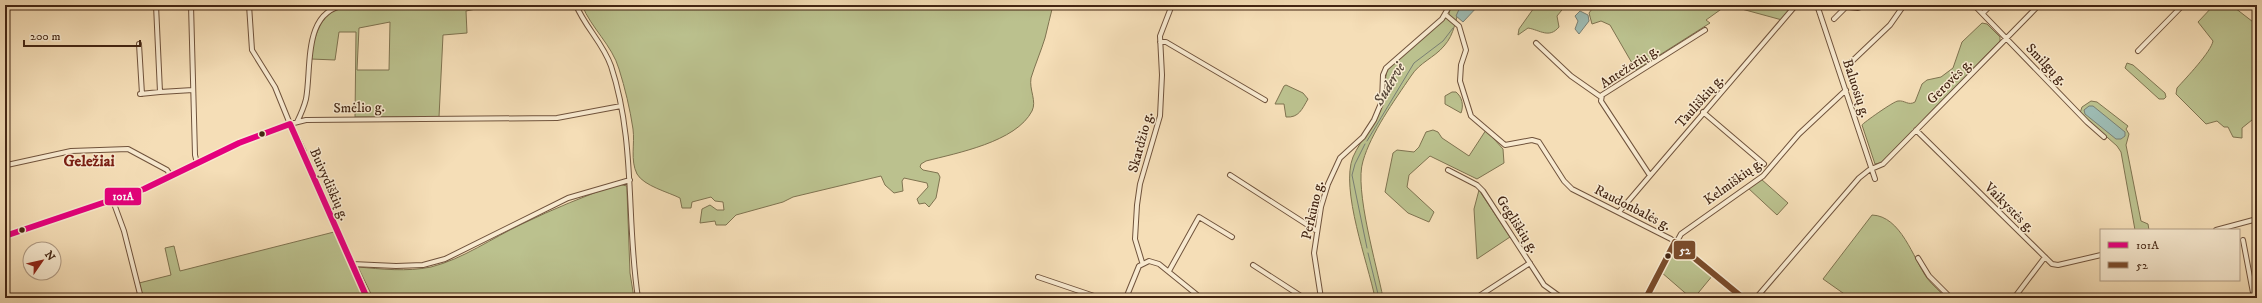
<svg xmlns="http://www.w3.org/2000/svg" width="2262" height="303" font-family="'IM FELL DW Pica',serif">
<rect width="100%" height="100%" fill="#f5deb7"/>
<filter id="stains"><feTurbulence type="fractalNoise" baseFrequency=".005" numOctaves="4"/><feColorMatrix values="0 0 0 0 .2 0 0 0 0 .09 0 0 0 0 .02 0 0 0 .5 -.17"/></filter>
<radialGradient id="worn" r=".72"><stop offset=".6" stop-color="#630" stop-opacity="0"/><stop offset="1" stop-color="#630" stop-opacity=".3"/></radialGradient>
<path fill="#bbc18e" stroke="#7f7350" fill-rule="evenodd" d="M360,5H496L466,11L467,33L443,35L439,117H355L356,32H339L335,60L311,59C312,43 320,16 335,9C343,6 353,7 360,5ZM390,22L389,70H357L359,28Z
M582,5H1053C1050,16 1048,27 1045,38C1041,51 1035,65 1031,78C1029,90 1037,101 1032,111C1016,142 957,153 926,161L921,164L920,167L923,170L938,173L940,177L936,198L929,207L925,203L919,204L917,199L928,187L927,183L904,178L902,181L903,191L894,193L885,185L881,176L793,197L783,202L736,215L726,225H716L715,221L700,223L702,209L710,205L717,210H724L723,202L715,201L711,197L692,202L691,208H682L680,198C668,192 644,186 637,174C630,160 635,144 633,129C630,109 625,88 619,69C612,45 591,28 582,5Z
M1451,5H1461C1455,19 1455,34 1444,46C1434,58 1420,62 1411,76C1394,101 1371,133 1363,161C1354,189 1377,266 1383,298H1375C1368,263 1340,189 1353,157C1361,139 1376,123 1383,104C1388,92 1383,79 1388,68L1442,21L1449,14Z
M1536,5H1566L1557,16L1559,27C1549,39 1540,30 1528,28L1518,35L1519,29Z
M1595,5H1794L1782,20L1727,5L1706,20L1710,23L1636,70L1610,25L1601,21L1592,24L1589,13Z
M2214,5H2237L2235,8L2257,25V116L2242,128V138L2233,137L2228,127H2224L2217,121L2206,124L2176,94L2177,88C2186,78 2211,52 2213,41L2198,22Z
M1982,23L1987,24L2000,37V41L1881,163L1875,164L1862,125C1863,123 1894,101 1898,101C1905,100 1908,106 1915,102L1922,84L1927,80L1941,77L1953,68L1962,42Z
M2127,63L2133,65L2165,93L2166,97L2164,99H2159L2125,68Z
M1286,85L1303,93L1308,99C1302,109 1299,118 1286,117L1284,104H1275L1284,86Z
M1452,92H1456C1462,97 1464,105 1461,113L1445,104V96Z
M2091,101L2097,102L2128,126L2126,129L2129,134L2126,145L2141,221L2148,224L2149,230H2135L2121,152L2117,146L2080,113L2082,107Z
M1433,130L1438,132L1442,138L1469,156L1486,130L1503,149L1504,163L1477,179L1430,156L1409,175L1407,187L1434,212L1429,222L1408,213L1385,192L1393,153L1397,150L1414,152L1419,147L1426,132Z
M1761,179L1788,203L1777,215L1748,188Z
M618,184L627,186V191L630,273L634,298H373L358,267C381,269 407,272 431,267C463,259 492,238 522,224C553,209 585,196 618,184Z
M1479,190L1510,237L1477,259L1474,209Z
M1872,215C1901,216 1913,258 1927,278C1932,285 1940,291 1946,298H1850L1823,279Z
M334,232L363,298H143L139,283L171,275L165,248L174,246L180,271Z
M1676,246L1713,275L1694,298H1691L1661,272Z"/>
<path fill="#9dbbb3" stroke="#797f73" d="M1461,5H1479L1463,22L1456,16Z
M1580,11L1588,15L1589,21L1579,34L1575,29L1578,21L1575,16Z
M2089,106H2093L2125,132V136L2121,139H2116L2085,114L2084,110Z"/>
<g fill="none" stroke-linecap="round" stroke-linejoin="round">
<path stroke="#797f73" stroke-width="1" d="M1367,141L1414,63L1443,41L1453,28
M1365,144L1355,164L1352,175L1367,248
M1368,253L1379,298"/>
<g stroke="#70533c" stroke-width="6">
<path id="minor" d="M156,5L160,92L193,90
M191,5L195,155L197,163
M249,5L252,50L275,87L290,124L306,120L557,118L621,106
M576,5C585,27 603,43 611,66C636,142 626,220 638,298
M1817,5L1875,179
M1974,5L2087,122L2104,137
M1983,13L1991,5
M1446,15L1459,26L1466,50L1461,65L1460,81L1471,116L1505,145L1532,140L1539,142L1564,181L1572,189L1671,239L1743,298
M1834,19L1846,7L1858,8L1867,5
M1160,42H1166L1265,100
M1536,43L1571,76L1601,97
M139,44L142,94
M2138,51L2183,5
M1847,66L1890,25L1904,5
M140,94L160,92
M1703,112L1764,164
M297,122C301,114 304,107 306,99C312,67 302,11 346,5
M1916,130L2052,264L2058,265L2101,255
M303,151L367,298
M5,170L7,165L71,151L128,149L167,170L171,176
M1448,170L1477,185L1483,191L1544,285L1562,298
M1649,174L1601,101L1602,95L1705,30
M1230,175L1317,231
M113,201L124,231L141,298
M1619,212L1796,5
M2216,230L2257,219
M2243,240L2254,298
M1918,258L1929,276L1951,298
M1142,262L1135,239L1137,205L1140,184L1160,116L1162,75L1160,36L1172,5
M352,264L396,266L423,265L445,259L568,198L630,180
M1253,265L1304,298
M1169,271L1199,217L1232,237
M1038,277L1100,298
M1126,298L1139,266L1149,261L1159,264L1201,298
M1321,298L1314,253L1321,207L1328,184L1340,158L1363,137L1374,120L1382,101L1383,75L1386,68L1442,19L1450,5
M1476,298L1530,263
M1646,298L1681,234L1763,176L1799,134L1846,90
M1756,298L1859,178L1869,170L1883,164L2039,5
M2014,298L2045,257"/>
</g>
<g stroke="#432513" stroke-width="7">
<path id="major" d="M5,236L144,189L239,143L290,124L303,151"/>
</g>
<use href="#minor" stroke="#f8ead0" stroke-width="4"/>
<use href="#major" stroke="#f5deb7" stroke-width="5"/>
<g stroke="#f8ead0" stroke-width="9">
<path id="bus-1" d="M5,236L144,189L239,143L290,124L367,298"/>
</g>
<g stroke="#f8ead0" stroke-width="9">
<path id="bus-2" d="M1646,298L1675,242L1743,298"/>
</g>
<use href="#bus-1" stroke="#e5007d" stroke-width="6"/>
<use href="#bus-2" stroke="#7a4b2a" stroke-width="6"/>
</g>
<g fill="#432513" stroke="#f8ead0" stroke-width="1.5">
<circle cx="262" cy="134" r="3.5"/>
<circle cx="22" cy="230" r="3.5"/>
<circle cx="1668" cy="256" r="3.5"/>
</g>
<g text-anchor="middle" stroke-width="3" stroke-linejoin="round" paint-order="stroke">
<g font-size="14" fill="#432513" stroke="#f8ead0">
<text transform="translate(2047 64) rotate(46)" y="5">Smilgų g.</text>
<text transform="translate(1629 66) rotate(-33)" y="5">Antežerių g.</text>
<text transform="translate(1949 81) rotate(-45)" y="5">Gerovės g.</text>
<text transform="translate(1857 88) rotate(72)" y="5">Baluosių g.</text>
<text transform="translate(1699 101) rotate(-49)" y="5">Tauliškių g.</text>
<text transform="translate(359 107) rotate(-1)" y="5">Smėlio g.</text>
<text transform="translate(1140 142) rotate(-75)" y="5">Skardžio g.</text>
<text transform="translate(1733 181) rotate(-36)" y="5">Kelmiškių g.</text>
<text transform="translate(330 184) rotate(66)" y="5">Buivydiškių g.</text>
<text transform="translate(1633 207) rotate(27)" y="5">Raudonbalės g.</text>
<text transform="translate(2010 207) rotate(45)" y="5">Vaikystės g.</text>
<text transform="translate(1312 210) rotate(-77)" y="5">Perkūno g.</text>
<text transform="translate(1518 224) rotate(57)" y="5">Gegliškių g.</text>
</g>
<g font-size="15" font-style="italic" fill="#5a4a3b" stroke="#f8ead0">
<text transform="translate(1389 84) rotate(-59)" y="5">Sudervė</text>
</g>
<g font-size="16" font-weight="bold" fill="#7a1f14" stroke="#f8ead0">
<text x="89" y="166">Geležiai</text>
</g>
</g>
<g stroke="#f8ead0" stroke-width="1.5">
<rect x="104" y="187" width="38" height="19" rx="4" fill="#e5007d"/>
<rect x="1673" y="240" width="23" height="20" rx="4" fill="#7a4b2a"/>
</g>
<g font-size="11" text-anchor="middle" font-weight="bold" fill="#fff">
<text x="123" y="200">101A</text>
<text x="1685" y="254">52</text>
</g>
<rect width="2262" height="303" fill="none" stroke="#f5deb7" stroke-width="20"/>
<rect x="6" y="6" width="2250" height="291" fill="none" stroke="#432513" stroke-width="2"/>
<rect x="10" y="10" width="2242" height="283" fill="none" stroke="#432513"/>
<rect x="2100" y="229" width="140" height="52" fill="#f8ead0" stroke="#b09b84"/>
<rect x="2108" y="242" width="20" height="6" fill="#e5007d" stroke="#b09b84"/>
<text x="2136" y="249" font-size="12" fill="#432513">101A</text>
<rect x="2108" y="262" width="20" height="6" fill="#7a4b2a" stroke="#b09b84"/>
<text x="2136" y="269" font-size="12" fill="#432513">52</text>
<g transform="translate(42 261) rotate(56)"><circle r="19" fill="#f8ead0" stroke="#b09b84"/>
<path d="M0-3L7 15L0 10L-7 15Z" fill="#8f2418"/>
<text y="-6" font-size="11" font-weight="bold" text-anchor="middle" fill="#432513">N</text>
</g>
<path d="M24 40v6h116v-6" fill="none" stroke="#432513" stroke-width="2"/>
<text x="30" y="40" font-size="12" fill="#432513" stroke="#f8ead0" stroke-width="3" paint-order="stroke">200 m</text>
<rect width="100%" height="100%" filter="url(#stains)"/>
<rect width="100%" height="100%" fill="url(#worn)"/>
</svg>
